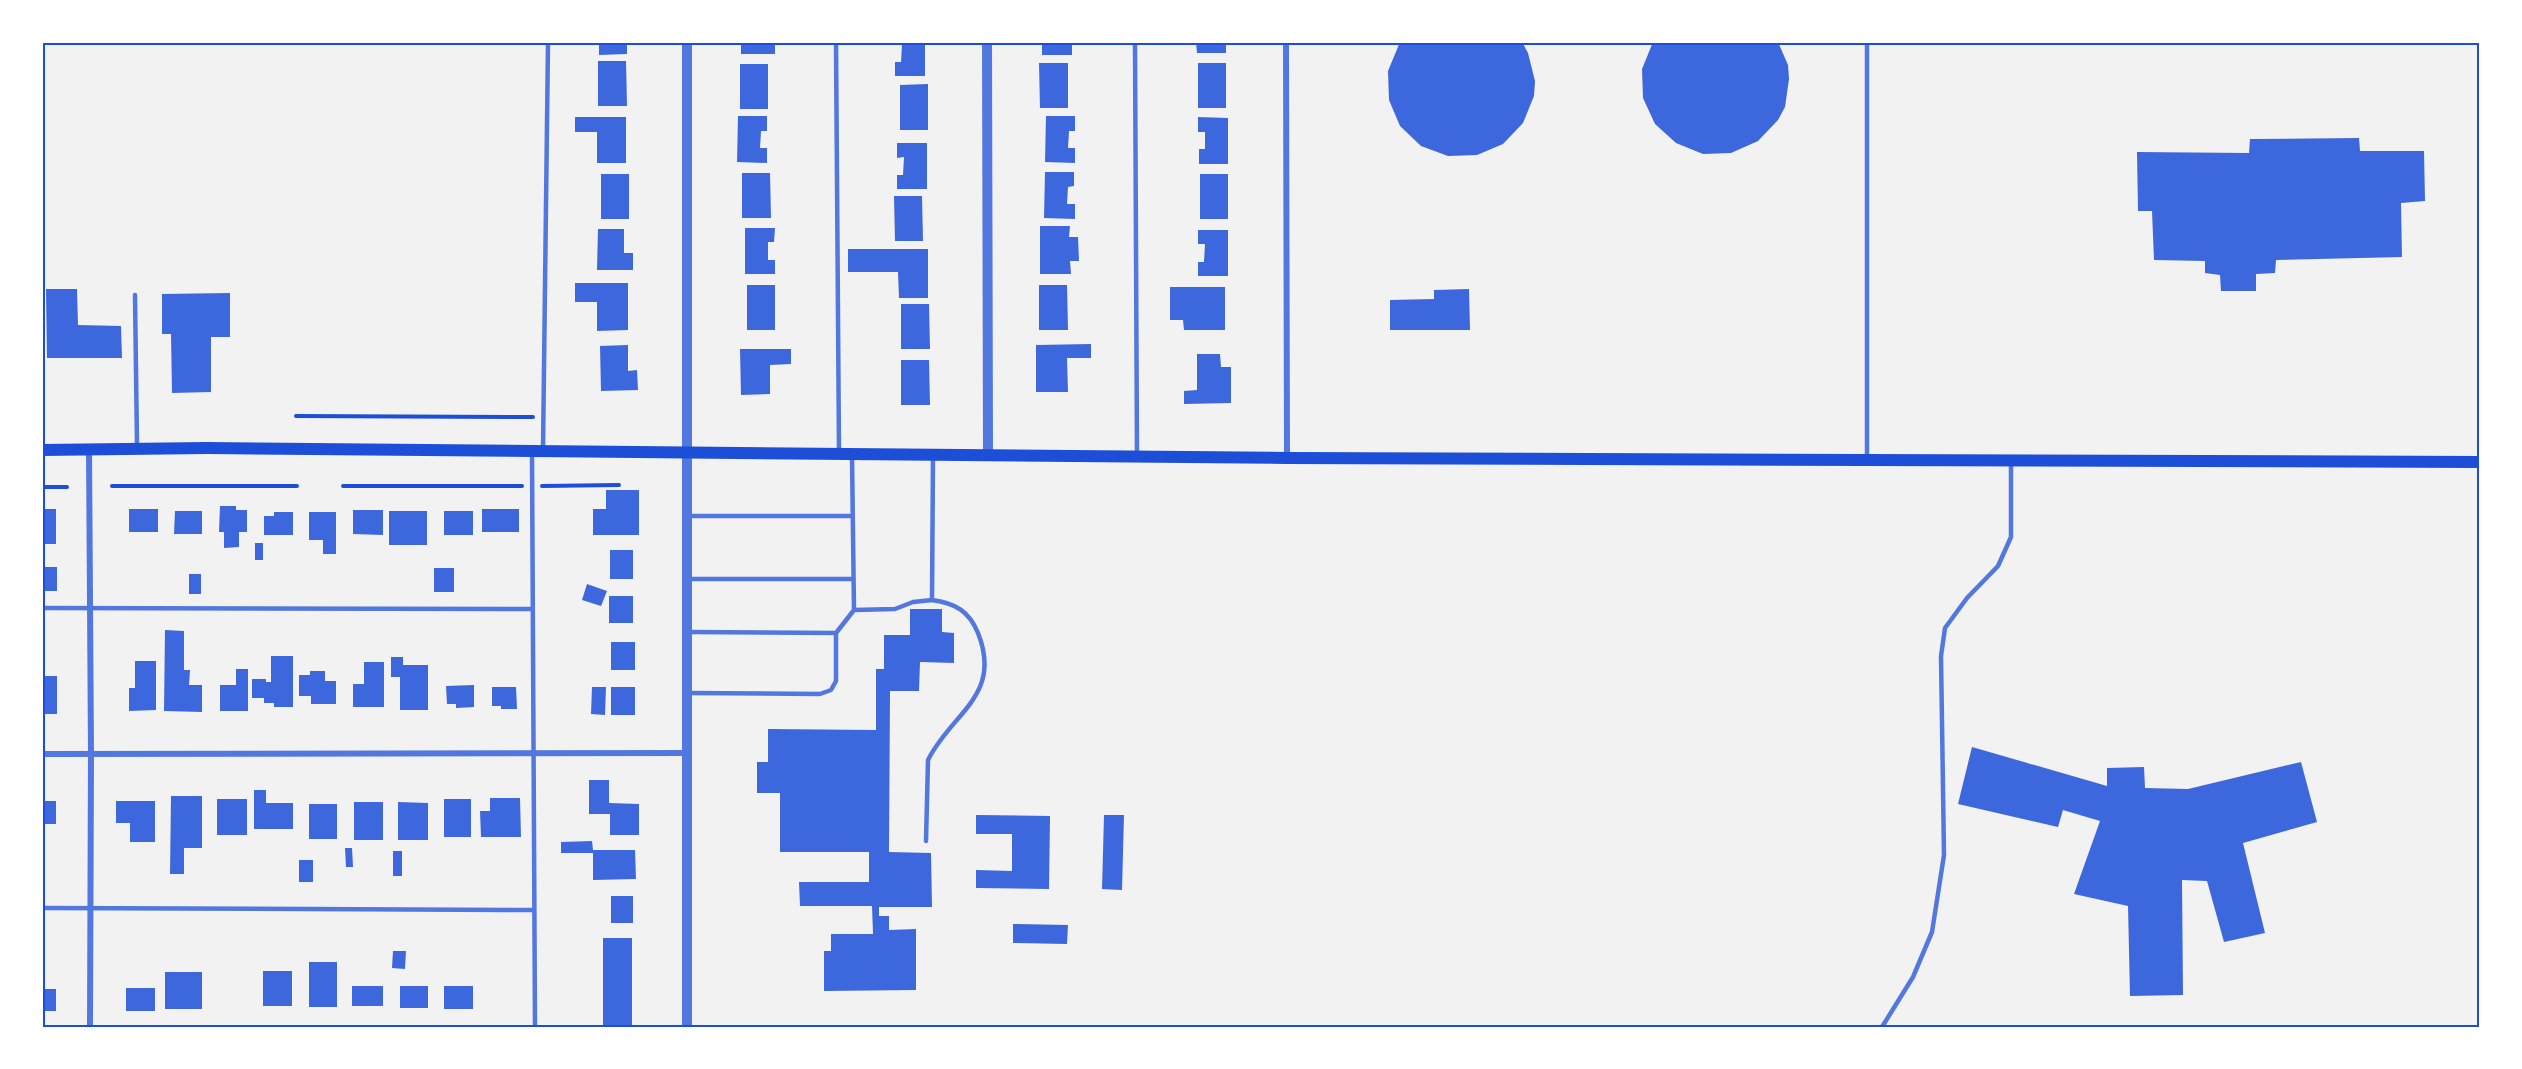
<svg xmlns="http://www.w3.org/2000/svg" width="2522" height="1069" font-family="'DejaVu Sans',sans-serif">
<rect width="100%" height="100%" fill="#f2f2f2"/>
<path fill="#3d67dc" d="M599,42H627V54L599,55Z
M741,42H775V54H741Z
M895,42H925V76H895V62H901L902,44H895Z
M1042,42H1072V55H1042Z
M1196,42H1226V53H1197Z
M1400,42H1522L1528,53L1535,81L1534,96L1523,123L1503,144L1477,155L1448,156L1421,146L1400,126L1389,100L1388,71Z
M1653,42H1778L1788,65L1789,79L1785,107L1778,120L1758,141L1731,153L1703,154L1676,143L1655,124L1643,98L1642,69Z
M598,61H626L627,106H598Z
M1039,63H1068V108H1040Z
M1198,63H1226V108H1198Z
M740,64H768V109H740Z
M928,84V130H900V85Z
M738,116H767V131H761L760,148H767V163L737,162Z
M1046,116H1075V131H1069L1068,148H1075V163L1045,162Z
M575,117H626V163H597V132H575Z
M1198,117L1228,118V164H1199V149H1205V132H1198Z
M2359,138L2360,151H2424L2425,201L2401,203L2402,257L2276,260L2275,273L2256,274V291H2221L2220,275L2205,273V261L2154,260L2152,211H2138L2137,152L2249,153L2250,139Z
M897,143H927V189H897V175H903L904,157L897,158Z
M1045,172H1074V186L1068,187L1067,204H1075V219L1044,218Z
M742,173H770L771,218H742Z
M601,174H629V219H601Z
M1200,174H1228V219H1200Z
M894,196H922L923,241H895Z
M1040,226H1070L1069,237H1078L1079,261H1070L1071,274H1040Z
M745,228H775L774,242H768V260H775V274H745Z
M598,229H624V253H633V270H597Z
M1198,230H1228V276H1198V262H1204L1205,244H1198Z
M848,249H928V298H899L898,272H848Z
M575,283H628V330L597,331V302H575Z
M747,285H775V330H747Z
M1039,285H1067L1068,330H1039Z
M1170,287H1225V330H1184L1183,320H1170Z
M46,289H77L78,325L121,326L122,358H47Z
M1469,289L1470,330H1390V300L1434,299V290Z
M230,293V337H211V392L172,393L171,334H162V294Z
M901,304H929L930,349H901Z
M1091,344V358H1067L1068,392H1036V345Z
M628,345V371L637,370L638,390L601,391L600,346Z
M740,349H791V364L770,365V394L741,395Z
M1197,354H1220L1221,367H1231V403L1184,404V391L1197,390Z
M901,360H929L930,405H901Z
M606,490H639V535H593V509H606Z
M220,506H236V510H247V532H239V547L224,548V532H219Z
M42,509H56V544H42Z
M129,509H158V532H129Z
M482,509H519V532H482Z
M353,510H383V535L353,534Z
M175,511H202V534H174Z
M389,511H427V545H389Z
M444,511H473V535H444Z
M274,512H293V535H264V516H274Z
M309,512H336V554H323V540H309Z
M255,543H263V560H255Z
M610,550H633V579H610Z
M42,567H57V591H42Z
M434,568H454V592H434Z
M189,574H201V594H189Z
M587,584L607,591L601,606L582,600Z
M609,596H633V623H609Z
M910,609H942V632L954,633V663L920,662L919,691H890L889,852L931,853L932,907H879V916H889V930L916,929V990L824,991V951H831V934H873L872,906H800L799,882H869V852H780V793H757V762H768V729L876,730V669H884V635H910Z
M165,630L184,631V670H190L189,685H202V712L164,711Z
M611,642H635V670H611Z
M271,656H293V707H274V703H264V698H252V679H266V682H271Z
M391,657H403V665H428V710H400V677H391Z
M135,661H156V710L129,711V688H135Z
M364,662H384V707H353V684H364Z
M236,669H248V711H220V685H236Z
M310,671H325V681H336V704H311V696H299V675H310Z
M42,676H57V714H42Z
M474,685V707L456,708V704H447L446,686Z
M492,687H516L517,709H501V706H492Z
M592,687H606L605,715L591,714Z
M611,687H635V715H611Z
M1972,747L2107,786V768L2144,767L2145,788L2188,789L2301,762L2317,822L2243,843L2265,933L2224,942L2207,881L2182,880L2183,995L2130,996L2128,906L2074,894L2100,821L2063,810L2058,827L1958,804Z
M589,780H609V803L639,804V835H610V814H589Z
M254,790H266V803H293V829H254Z
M171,796H202V848H184V874H170Z
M490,798H520L521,837H481L480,811H490Z
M217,799H247V835H217Z
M444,799H471V837H444Z
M42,801H56V824H42Z
M116,801H155V842H130V823H116Z
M354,802H383V840H354Z
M398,802L428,803V840H398Z
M309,804H337V839H309Z
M976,815L1050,816L1049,889L976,888V870L1012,871V834H976Z
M1104,815H1124L1122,890L1102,889Z
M592,841L593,850H635L636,879L593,880V853H561V842Z
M345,848H352L353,867H346Z
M393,851H402V876H393Z
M299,860H313V882H299Z
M611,896H633V923H611Z
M1013,924L1068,925L1067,944L1013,943Z
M603,938H632V1025H603Z
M393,951H406L405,969L392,968Z
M309,962H337V1007H309Z
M263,971H292V1006H263Z
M165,972H202V1009H165Z
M352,986H383V1006H352Z
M400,986H428V1008H400Z
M444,986H473V1009H444Z
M126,988H155V1011H126Z
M42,989H56V1011H42Z"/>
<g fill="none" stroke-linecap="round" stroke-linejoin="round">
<path stroke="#1d4ed8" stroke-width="4" d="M296,416L533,417
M112,486H297
M343,486H522
M542,486L619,485
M42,487H67"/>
<path stroke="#5277de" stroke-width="4.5" d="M836,42L839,453
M1135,42L1137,456
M1867,42V459
M135,295L137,446
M543,450L548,42
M532,453L535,1027
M852,456L854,610L895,609L913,602L932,600L933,456
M688,516H852
M688,579H853
M42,608L532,609
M836,633L854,610
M688,693L820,694L831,690L836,681V633L688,632
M926,841L928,760C951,713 1003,696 978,633C969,611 955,603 932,600
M42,908L534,910
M1882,1027L1913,977L1932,932L1944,855L1941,656L1945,628L1967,598L1998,566L2011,537V463"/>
<path stroke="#5277de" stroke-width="6" d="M1286,42L1287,458
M89,449L91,754L90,1027
M42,754L687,753"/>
<path stroke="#5277de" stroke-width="10" d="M987,42L988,456
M687,1027V42"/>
<path stroke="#1d4ed8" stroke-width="12" d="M42,450L207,448L1287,458L2480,462"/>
</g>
<rect width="2522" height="1069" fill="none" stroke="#ffffff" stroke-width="87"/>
<rect x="44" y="44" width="2434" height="982" fill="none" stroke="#1d4ed8" stroke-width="2"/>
</svg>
